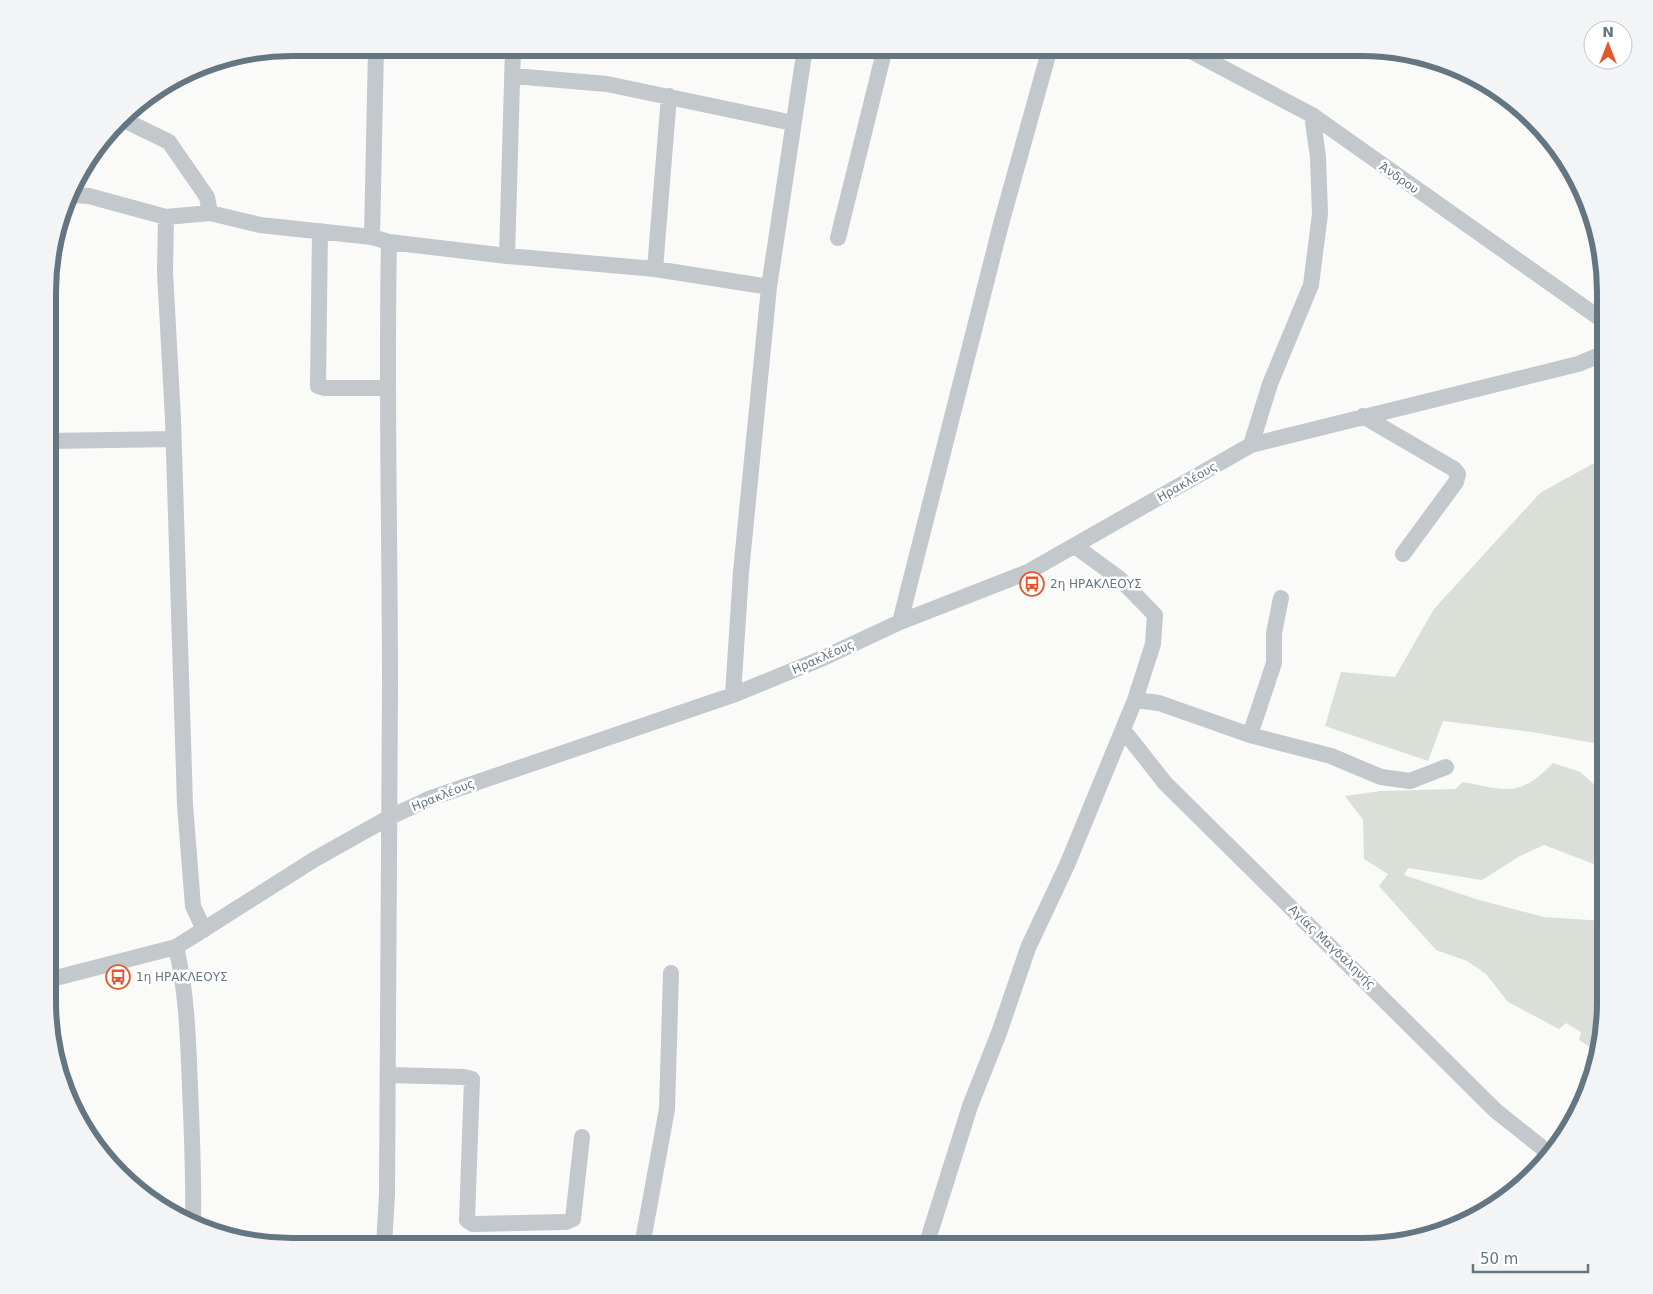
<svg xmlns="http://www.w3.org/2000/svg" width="1653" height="1294" font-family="'DejaVu Sans',sans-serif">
<rect width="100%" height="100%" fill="#fafaf8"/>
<path fill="#dadfd7" d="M1605,457V745L1532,732L1443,721L1428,761L1325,726L1341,672L1395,677L1434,609L1540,493Z
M1553,763L1580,772L1595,785L1605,784V864H1594L1544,845L1520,856L1482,880L1408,868L1404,875L1479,900L1544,917L1605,921V1018L1595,1062L1596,1051L1579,1040L1581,1032L1566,1023L1559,1029L1508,1002L1486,974L1467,961L1436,950L1379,886L1388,874L1364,859L1363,820L1345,796L1380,791L1455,789L1463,782C1505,790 1520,798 1553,763Z"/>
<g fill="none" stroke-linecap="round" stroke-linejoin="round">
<path stroke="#c3c8cc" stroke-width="16" d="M1185,48L1312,115L1605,322
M513,76L607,84L793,123
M122,119L169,142L207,197L210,213
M72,195L89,196L166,217
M320,231L318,386L325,388H386
M372,237L376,48
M838,238L885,48
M507,256L513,48
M655,269L669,96
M1363,416L1454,469L1458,474L1456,482L1403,554
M49,441L173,439
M1251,445L1270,384L1311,285L1320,214L1318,157L1312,115
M900,622L1001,224L1050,48
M733,695L741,572L769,287L805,48
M1135,700L1159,703L1250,735L1331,756L1381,777L1410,781L1446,767
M1124,731L1165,783L1261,878L1496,1111L1550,1154
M1250,735L1274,663V633L1281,598
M204,930L193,906L185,805L173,419L165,272L166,217L210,213L260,225L372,237L389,242L507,256L655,269L769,287
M176,947C187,993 188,1039 190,1087C192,1133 194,1178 193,1224
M48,980L176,947L315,859L390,817L431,798L733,695L823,658L900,622L1028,572L1251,445L1578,364L1605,353
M388,1075L464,1077L472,1079L467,1220L473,1224L566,1222L573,1219L582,1137
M384,1246L387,1194C387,1025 390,856 390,687C390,538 386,390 389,242
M642,1246L667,1109L671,973
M926,1246L970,1106L999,1033L1028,948L1067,865L1135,700L1153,644L1155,615L1120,579L1075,546"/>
</g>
<defs>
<g id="bus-ring" transform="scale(1.25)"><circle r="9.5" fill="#fff" stroke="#e4572e" stroke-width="1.5"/><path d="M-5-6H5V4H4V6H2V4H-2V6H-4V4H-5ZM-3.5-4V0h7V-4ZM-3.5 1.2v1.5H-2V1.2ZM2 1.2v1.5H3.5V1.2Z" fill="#e4572e"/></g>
</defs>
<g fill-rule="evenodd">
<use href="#bus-ring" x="1032" y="584"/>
<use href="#bus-ring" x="118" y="977"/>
</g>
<g text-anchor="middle" stroke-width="5" stroke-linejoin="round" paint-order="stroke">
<g font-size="12" fill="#657683" stroke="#fff">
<text transform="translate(1399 178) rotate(35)" y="4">Άνδρου</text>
<text transform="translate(1187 482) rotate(-30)" y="4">Ηρακλέους</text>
<text transform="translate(823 657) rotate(-24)" y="4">Ηρακλέους</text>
<text transform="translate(443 795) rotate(-22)" y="4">Ηρακλέους</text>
<text transform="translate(1332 947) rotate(44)" y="4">Αγίας Μαγδαληνής</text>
</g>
<g font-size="12" fill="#657683" stroke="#fff" text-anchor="start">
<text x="1050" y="588">2η ΗΡΑΚΛΕΟΥΣ</text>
<text x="136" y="981">1η ΗΡΑΚΛΕΟΥΣ</text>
</g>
</g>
<path d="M0 0H1653V1294H0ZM292 56H1361A236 236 0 0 1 1597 292V1002A236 236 0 0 1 1361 1238H292A236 236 0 0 1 56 1002V292A236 236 0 0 1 292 56Z" fill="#f3f4f5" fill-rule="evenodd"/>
<path fill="none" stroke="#657683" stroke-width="6" d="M292 56H1361A236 236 0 0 1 1597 292V1002A236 236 0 0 1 1361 1238H292A236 236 0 0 1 56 1002V292A236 236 0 0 1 292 56Z"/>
<g transform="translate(1608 45)"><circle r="24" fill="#ffffff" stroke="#c1c8cd"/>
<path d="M0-4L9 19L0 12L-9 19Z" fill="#e4572e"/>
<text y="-8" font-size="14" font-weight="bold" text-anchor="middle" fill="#657683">N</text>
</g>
<path d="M1473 1264v8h115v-8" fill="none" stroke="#657683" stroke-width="2.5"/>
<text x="1480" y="1264" font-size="15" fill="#657683" stroke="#ffffff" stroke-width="4" paint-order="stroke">50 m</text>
</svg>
